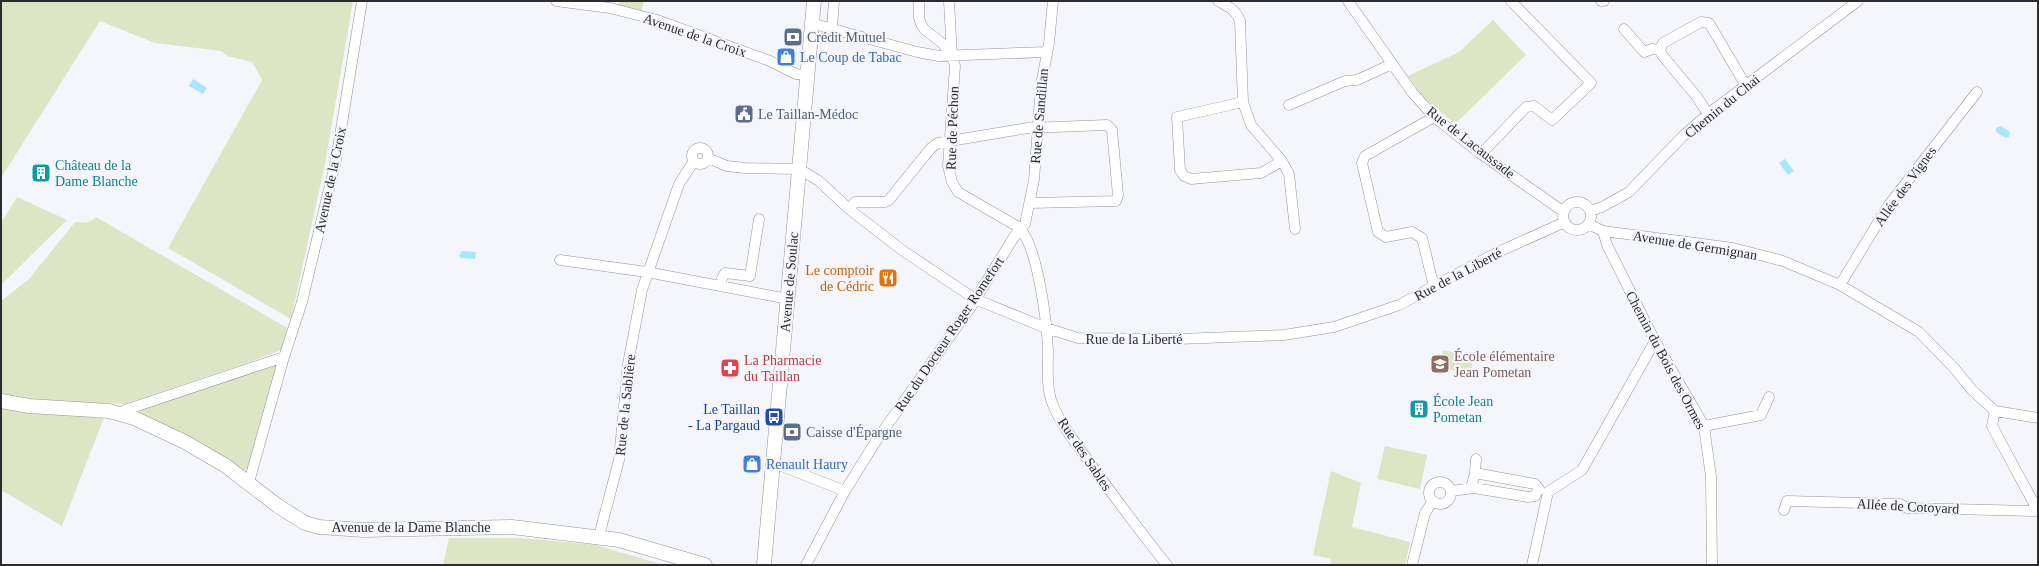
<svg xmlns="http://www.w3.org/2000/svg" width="2039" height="566" font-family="Georgia,serif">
<rect width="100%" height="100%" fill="#f5f6fc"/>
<path fill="#dce6c5" d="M1,1H353L325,164L291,319L168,248L262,80L252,62L227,56L221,51L155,43L100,21L1,178Z
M620,1H644L641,12L618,6Z
M1493,20L1526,55L1455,124L1425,99L1408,76L1459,52Z
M17,197L67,220L1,285V223Z
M96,217L289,329L281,350L253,361L124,404L47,401L1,395V301L29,279L75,222C83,223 91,223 96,217Z
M1443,350L1474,357L1470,374L1438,367Z
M275,364L278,367L248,469L241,471L140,414L141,408Z
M1,404L105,415L62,526L1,490Z
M1385,446L1427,455L1420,489L1377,479Z
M1331,471L1361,483L1352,527L1410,542L1405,565H1330L1331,559L1313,555Z
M449,538H521L596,545L664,565H443Z"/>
<path fill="#a6e7f9" d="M193,79L207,88L203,94L189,86Z
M2001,126L2010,132L2009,137L2006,138L1996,132V128Z
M1785,159L1794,171L1788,175L1779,163Z
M462,251L476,252L475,259L461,258L459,256Z"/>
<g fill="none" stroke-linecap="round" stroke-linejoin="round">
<g stroke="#939499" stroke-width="11">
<path id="minor" d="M556,1L610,8L657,20L770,61L796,74L807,75
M919,1V18L921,24L924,29L942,43L952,56
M949,1L952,56L955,66L948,166L952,182L958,192L1020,228C1038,249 1047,322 1048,351C1048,368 1046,389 1053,405C1062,427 1078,446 1092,466C1116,499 1141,533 1167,565
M1218,1C1229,7 1236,10 1240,21L1243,102L1251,125L1282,161L1289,174L1295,229
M1348,1L1412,92L1434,117L1481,154L1564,212
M1601,1H1604
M811,23L917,52L939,56L1046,52
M832,28L834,1
M1624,29L1644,52L1652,49L1660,50
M1243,102L1177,117L1180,170L1184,176L1191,179L1261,173L1282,161
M1289,105L1345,81L1357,80L1392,64
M1708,114L1697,97L1662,55L1660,50L1663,43L1701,22L1709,23L1746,86
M692 156a8 8 0 1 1 16 0a8 8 0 1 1-16 0Z
M1481,154L1526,107L1534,106L1552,120L1591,83L1511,1
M708,158L727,166L745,168L794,169L806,173L819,181L849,209L902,250L975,299L1046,328L1078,338L1178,339L1284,335L1334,327L1399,305L1498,252L1565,222
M1563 216a14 14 0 1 1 28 0a14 14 0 1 1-28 0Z
M849,209L855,202H885L889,200L931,148L938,143L1028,128L1107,125L1112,130L1118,195L1116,201L1030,203
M1590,211L1602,207L1629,192L1683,136L1708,114L1858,1
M1588,224L1603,231L1733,248L1783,261L1840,285L1919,332L1954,368L1972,390L1995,411L2038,418
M1603,231L1607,245L1655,341L1704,426L1711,477L1712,565
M560,260L647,272L788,299
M1840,285L1888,206L1977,92
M720,286L722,278L725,273L750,276L759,219
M1434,287L1422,238L1412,232L1386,237L1378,232L1362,163L1365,156L1434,117
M1995,411L1992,426L2038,511
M124,414L125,410L284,357
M1704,426L1761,415L1769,397
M774,463L845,491
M1475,473L1476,459
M1429 493a11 11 0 1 1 22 0a11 11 0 1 1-22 0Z
M249,482L284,357L302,302L336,160L362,1
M1451,491L1474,488L1528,497L1535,496L1539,489L1535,484L1475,473L1471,488
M1784,510L1787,501L1900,504L1907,508L2038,511
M599,536L619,460L628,364L642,290L679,184L694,161
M806,565L845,491L876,441L970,308L1014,237L1025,224L1034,180L1041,85L1049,43L1053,1
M1412,565L1425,513L1433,501
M1532,565L1548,492L1582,470L1655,341"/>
</g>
<g stroke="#939499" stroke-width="15">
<path id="secondary" d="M1,401L29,406L109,411L134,418L185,442L226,466L278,506L305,523L319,527L364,530L512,527L619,540L705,565
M764,564L814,1"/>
</g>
<use href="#minor" stroke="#fff" stroke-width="10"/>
<use href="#secondary" stroke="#fff" stroke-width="14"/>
</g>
<defs>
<g id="bank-square" transform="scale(1)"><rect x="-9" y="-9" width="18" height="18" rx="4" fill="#5c6f8a" stroke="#f5f6fc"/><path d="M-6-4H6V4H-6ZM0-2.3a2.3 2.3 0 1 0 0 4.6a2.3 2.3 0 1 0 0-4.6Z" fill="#fff"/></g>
<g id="shop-square" transform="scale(1)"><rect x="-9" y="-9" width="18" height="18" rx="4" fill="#3f7fe0" stroke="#f5f6fc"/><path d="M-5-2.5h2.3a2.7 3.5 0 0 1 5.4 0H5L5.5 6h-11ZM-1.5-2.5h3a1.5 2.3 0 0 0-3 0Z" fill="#fff"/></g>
<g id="civic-square" transform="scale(1)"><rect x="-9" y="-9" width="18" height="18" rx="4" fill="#5c6f8a" stroke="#f5f6fc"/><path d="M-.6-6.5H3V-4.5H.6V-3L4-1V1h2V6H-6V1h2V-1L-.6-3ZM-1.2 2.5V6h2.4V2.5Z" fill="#fff"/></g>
<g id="building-square" transform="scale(1)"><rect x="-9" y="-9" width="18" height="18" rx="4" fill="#0f9aa8" stroke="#f5f6fc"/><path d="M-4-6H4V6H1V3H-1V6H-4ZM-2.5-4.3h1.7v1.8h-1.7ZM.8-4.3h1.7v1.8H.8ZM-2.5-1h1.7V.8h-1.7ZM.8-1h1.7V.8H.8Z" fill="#fff"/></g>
<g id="restaurant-square" transform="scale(1)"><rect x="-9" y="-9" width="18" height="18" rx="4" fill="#e8710a" stroke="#f5f6fc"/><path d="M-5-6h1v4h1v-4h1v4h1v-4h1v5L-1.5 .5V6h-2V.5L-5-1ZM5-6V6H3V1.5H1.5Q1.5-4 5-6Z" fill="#fff"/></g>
<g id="school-square" transform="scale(1)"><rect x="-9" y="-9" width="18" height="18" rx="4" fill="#8d6e63" stroke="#f5f6fc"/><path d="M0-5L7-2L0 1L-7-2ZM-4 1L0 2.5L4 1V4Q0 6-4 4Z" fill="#fff"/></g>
<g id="pharmacy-square" transform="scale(1)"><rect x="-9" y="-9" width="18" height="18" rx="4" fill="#e0444e" stroke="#f5f6fc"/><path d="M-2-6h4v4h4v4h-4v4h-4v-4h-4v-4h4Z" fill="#fff"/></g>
<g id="bus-square" transform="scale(1)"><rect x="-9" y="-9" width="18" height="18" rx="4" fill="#1a4fb4" stroke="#f5f6fc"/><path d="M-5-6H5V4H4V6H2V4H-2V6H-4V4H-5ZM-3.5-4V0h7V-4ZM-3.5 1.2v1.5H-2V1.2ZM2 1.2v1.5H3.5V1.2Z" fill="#fff"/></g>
</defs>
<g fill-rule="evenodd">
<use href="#bank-square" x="793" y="37"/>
<use href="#shop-square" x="786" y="57"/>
<use href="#civic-square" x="744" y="114"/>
<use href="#building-square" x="41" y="173"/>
<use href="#restaurant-square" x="888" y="278"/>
<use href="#school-square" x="1440" y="364"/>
<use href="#pharmacy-square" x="730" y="368"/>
<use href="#building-square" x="1419" y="409"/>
<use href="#bus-square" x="774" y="417"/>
<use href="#bank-square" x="792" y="432"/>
<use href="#shop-square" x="752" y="464"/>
</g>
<g text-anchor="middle" stroke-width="4" stroke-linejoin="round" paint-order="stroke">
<g font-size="14" fill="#2c2c2e" stroke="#f5f6fc">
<text transform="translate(695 35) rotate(19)" y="5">Avenue de la Croix</text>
<text transform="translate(1722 106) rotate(-39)" y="5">Chemin du Chai</text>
<text transform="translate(1039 116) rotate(-85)" y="5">Rue de Sandillan</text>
<text transform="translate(952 128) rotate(-88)" y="5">Rue de Péchon</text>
<text transform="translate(1471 142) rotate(38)" y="5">Rue de Lacaussade</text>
<text transform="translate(330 180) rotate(-78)" y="5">Avenue de la Croix</text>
<text transform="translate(1905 186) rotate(-54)" y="5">Allée des Vignes</text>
<text transform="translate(1695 245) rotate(9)" y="5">Avenue de Germignan</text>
<text transform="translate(1458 274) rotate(-28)" y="5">Rue de la Liberté</text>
<text transform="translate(789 282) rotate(-85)" y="5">Avenue de Soulac</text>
<text transform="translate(949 334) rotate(-56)" y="5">Rue du Docteur Roger Romefort</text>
<text x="1134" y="344">Rue de la Liberté</text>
<text transform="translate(1666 360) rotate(62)" y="5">Chemin du Bois des Ormes</text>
<text transform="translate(625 405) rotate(-84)" y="5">Rue de la Sablière</text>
<text transform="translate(1085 454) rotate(56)" y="5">Rue des Sables</text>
<text transform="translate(1908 506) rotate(3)" y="5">Allée de Cotoyard</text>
<text x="411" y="532">Avenue de la Dame Blanche</text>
</g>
<g font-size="14" fill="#4e5e75" stroke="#f5f6fc" text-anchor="start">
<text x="807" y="42">Crédit Mutuel</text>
<text x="758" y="119">Le Taillan-Médoc</text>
<text x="806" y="437">Caisse d'Épargne</text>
</g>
<g font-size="14" fill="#366cbe" stroke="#f5f6fc" text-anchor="start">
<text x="800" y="62">Le Coup de Tabac</text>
<text x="766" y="469">Renault Haury</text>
</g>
<g font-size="14" fill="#0d838f" stroke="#f5f6fc" text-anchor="start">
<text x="55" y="170">Château de la<tspan x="55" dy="16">Dame Blanche</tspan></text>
<text x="1433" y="406">École Jean<tspan x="1433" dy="16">Pometan</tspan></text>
</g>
<g font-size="14" fill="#c56008" stroke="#f5f6fc" text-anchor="end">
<text x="874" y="275">Le comptoir<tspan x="874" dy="16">de Cédric</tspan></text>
</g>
<g font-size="14" fill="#785e54" stroke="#f5f6fc" text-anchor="start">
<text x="1454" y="361">École élémentaire<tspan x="1454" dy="16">Jean Pometan</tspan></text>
</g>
<g font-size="14" fill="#be3a42" stroke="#f5f6fc" text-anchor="start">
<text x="744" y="365">La Pharmacie<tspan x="744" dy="16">du Taillan</tspan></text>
</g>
<g font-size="14" fill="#164399" stroke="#f5f6fc" text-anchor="end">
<text x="760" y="414">Le Taillan<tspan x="760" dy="16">- La Pargaud</tspan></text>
</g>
</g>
<rect width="2039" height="566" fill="none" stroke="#2c2c2e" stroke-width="4"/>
</svg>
